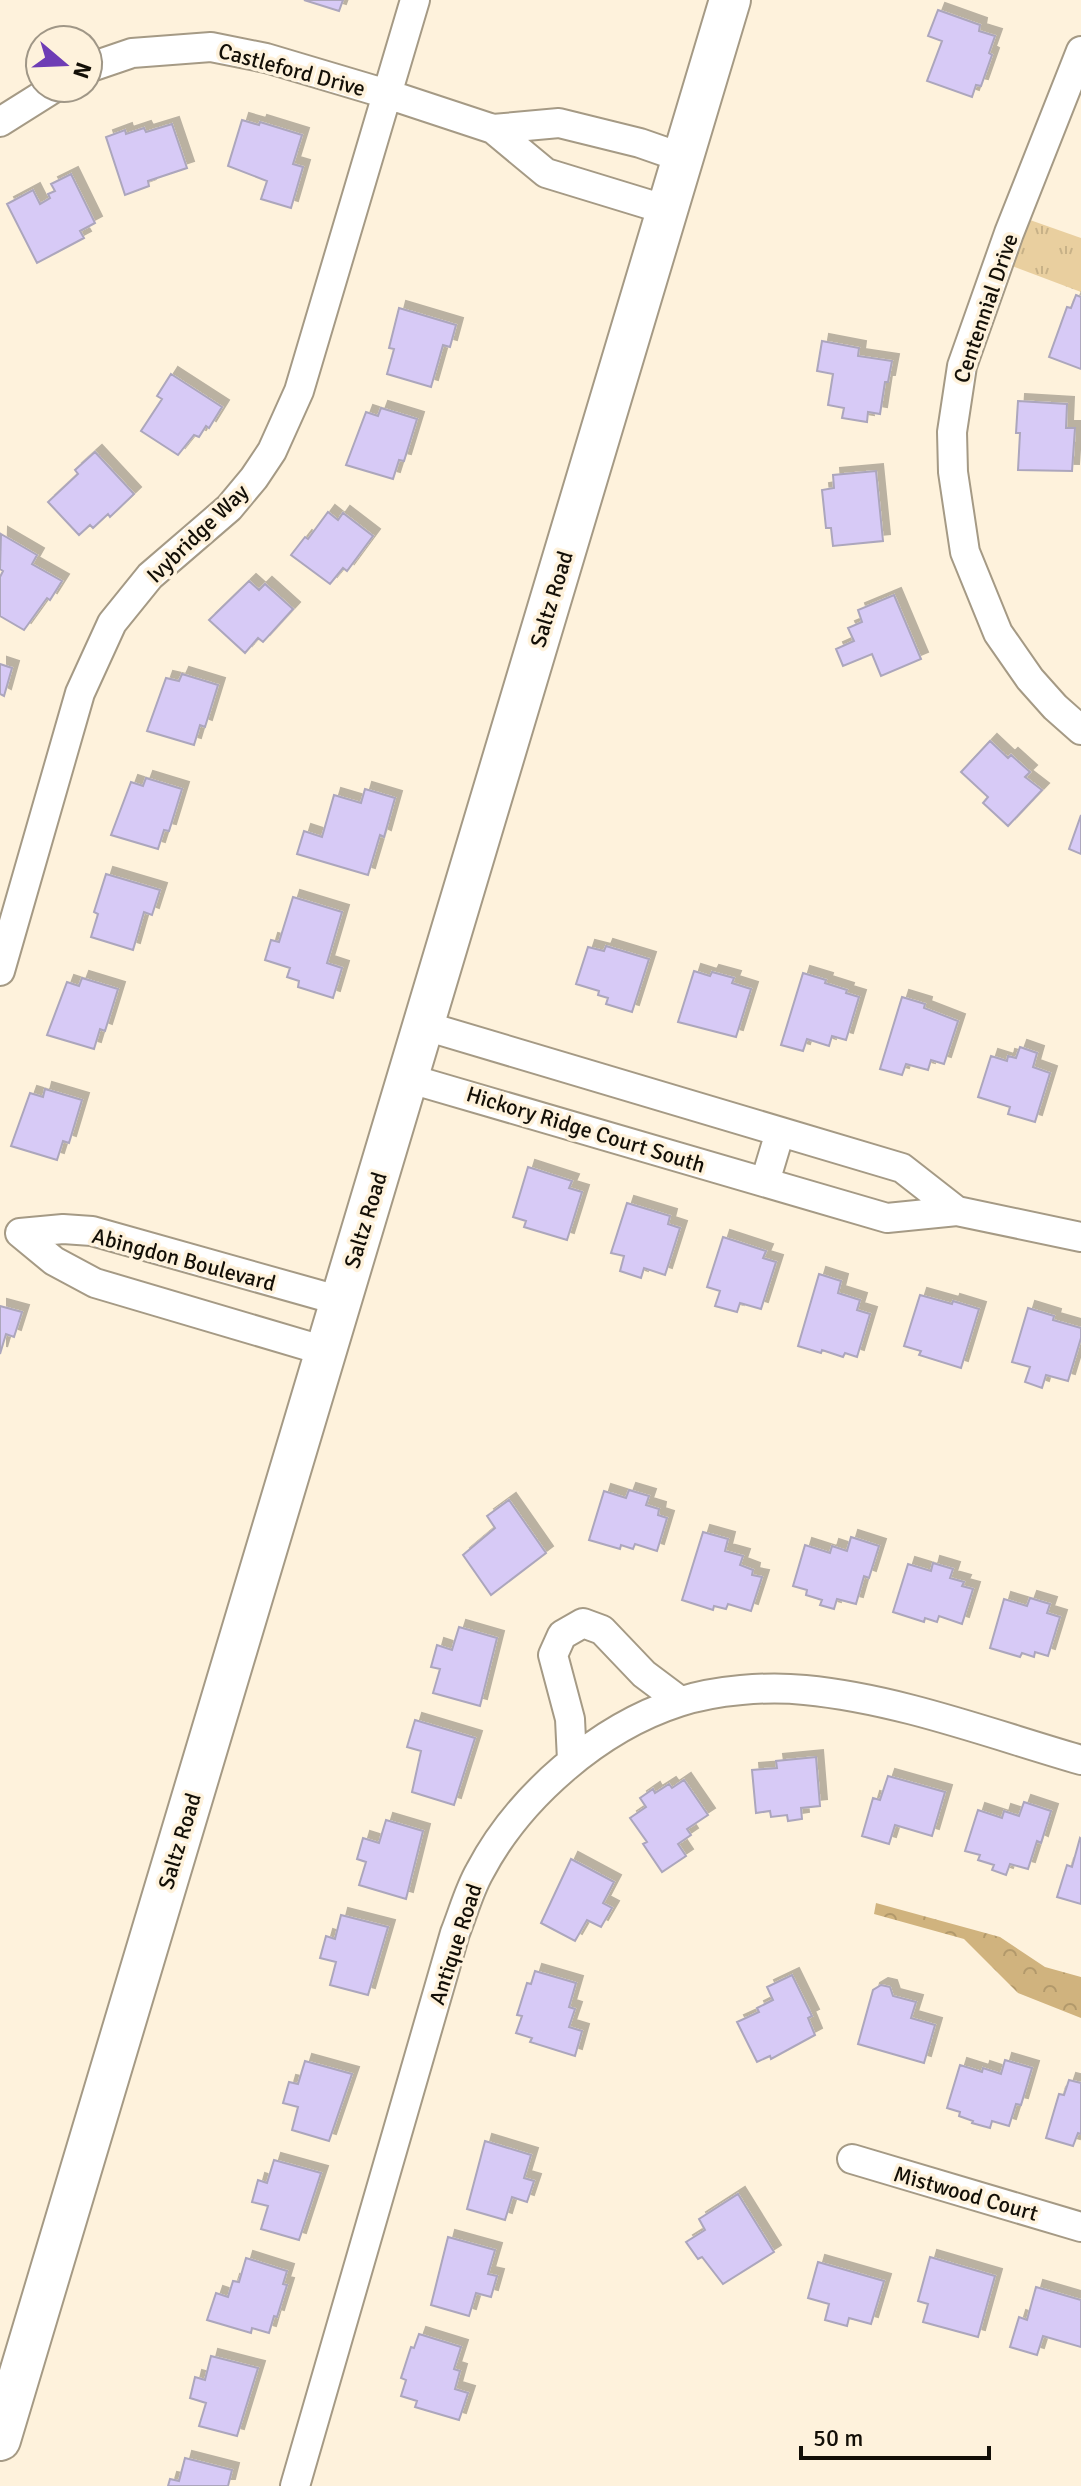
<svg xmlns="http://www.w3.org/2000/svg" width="1081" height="2486" font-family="Signika,sans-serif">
<defs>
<pattern id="forest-crowns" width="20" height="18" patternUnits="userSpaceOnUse" patternTransform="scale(2)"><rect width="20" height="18" fill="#d0b37e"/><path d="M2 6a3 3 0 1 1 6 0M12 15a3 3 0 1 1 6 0" fill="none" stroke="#b2996b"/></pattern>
<pattern id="park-tufts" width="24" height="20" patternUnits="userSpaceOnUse" patternTransform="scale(2)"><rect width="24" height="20" fill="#e9cf9f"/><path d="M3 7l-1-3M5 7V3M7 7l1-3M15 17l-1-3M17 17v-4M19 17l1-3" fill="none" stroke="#c7b187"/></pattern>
<filter id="shadow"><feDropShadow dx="7" dy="-7" stdDeviation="0" flood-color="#0004"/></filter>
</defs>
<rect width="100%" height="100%" fill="#fef2dc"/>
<path fill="url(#forest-crowns)" d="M876,1903L1000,1937L1045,1967L1081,1977V2018L1018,1993L964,1939L874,1914Z"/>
<path fill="url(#park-tufts)" d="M1030,220L1081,238V292L1012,266Z"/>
<path fill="#d7caf6" stroke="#aca6bc" stroke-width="2" filter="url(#shadow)" d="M304,0H343L339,11Z
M938,10L980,25L979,31L995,36L989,53L992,55L981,86L976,85L972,97L927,81L942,41L928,36Z
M242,120L259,125L260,122L302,135L293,164L303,167L291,208L261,199L267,181L228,166Z
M172,124L187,168L148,181L149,186L125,195L106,137L125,130L126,134L144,128L146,132Z
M71,174L95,223L80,231L84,238L37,263L7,204L33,190L40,204L50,198L48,194L55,191L51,184Z
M1076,295L1081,297V369L1049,357L1067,307L1071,308Z
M399,308L456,325L450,347L443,345L431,387L387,374L394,349L389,348Z
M822,341L859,348L858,356L892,361L888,382H885L880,414L868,412L867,422L842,418L844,408L828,405L833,374L817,371Z
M171,374L222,407L209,428L206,426L199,437L194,435L178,455L141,431L162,399L157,396Z
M1018,401L1067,404L1066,428H1075L1072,471L1018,470L1020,433H1016Z
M381,408L417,419L404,461L399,460L393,479L346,465L366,412L378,416Z
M95,452L134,494L110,517L108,514L93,528L90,525L79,535L48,502L78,474L75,470Z
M876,471L883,541L833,546L831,528H826L822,490L834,488L833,475Z
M328,512L338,520L343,513L373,536L347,571L343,568L330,584L291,555L305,537L308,539Z
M1,534L37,555L32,564L62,581L50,600L47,598L24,630L0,616V577L3,571L0,569Z
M249,581L259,590L265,584L293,609L263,642L258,638L245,653L209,620Z
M894,595L921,659L881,676L872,654L843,666L836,649L854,641L848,628L862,622L858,610Z
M0,664L12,668L4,696L0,694Z
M182,674L218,685L205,727L200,725L194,745L147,731L166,678L179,681Z
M990,741L1008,758L1011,755L1030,772L1025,777L1042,790L1008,826L983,803L988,797L961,772Z
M146,778L182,789L169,831L164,830L158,849L111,835L131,782L143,786Z
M365,789L395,798L384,837L380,835L368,875L297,854L304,831L322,837L334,795L361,803Z
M1081,815V854L1069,849Z
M106,874L160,890L152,915L144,912L133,950L91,937L98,914L94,912Z
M293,897L342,912L327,963L342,968L333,998L298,987L299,981L287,977L290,968L265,960L271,940L279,942Z
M606,946L649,959L632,1012L606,1004L608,998L598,995L599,991L576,984L588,947L604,951Z
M694,971L710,976L712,972L734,978L732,983L751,989L736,1037L678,1022Z
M803,973L826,980L825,983L847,990L846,993L859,997L846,1040L832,1036L829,1046L807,1039L803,1051L781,1045Z
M82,978L118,989L105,1031L100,1029L94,1049L47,1035L67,982L79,986Z
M902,997L925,1004L924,1008L958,1021L944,1064L931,1060L928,1070L906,1064L902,1075L880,1069Z
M1020,1047L1037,1053L1033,1067L1050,1073L1035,1122L1008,1114L1010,1107L978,1097L991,1056L1007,1061L1008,1056L1016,1058Z
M45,1089L82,1100L69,1143L63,1141L57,1160L11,1146L30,1093L43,1097Z
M528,1167L572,1181L569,1188L582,1192L567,1240L524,1227L526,1221L513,1217Z
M627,1203L670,1216L668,1224L680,1228L665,1275L644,1268L641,1278L620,1271L624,1256L611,1253Z
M723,1237L766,1251L763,1258L776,1262L761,1309L740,1303L737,1312L715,1306L720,1291L707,1287Z
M819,1274L841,1281L838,1293L860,1300L857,1310L870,1314L857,1357L845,1353L843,1357L822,1350L821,1353L798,1346Z
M920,1295L952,1304L953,1301L979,1309L961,1368L919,1355L921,1351L904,1346Z
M0,1306L22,1312L14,1337L6,1334L0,1354Z
M1028,1308L1054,1316L1053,1320L1081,1328V1338L1068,1381L1046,1375L1042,1388L1025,1382L1030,1367L1012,1362Z
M629,1490L649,1496L646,1505L659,1509L658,1515L667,1518L657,1551L635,1544L633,1549L621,1545L620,1549L589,1540L604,1491L626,1498Z
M509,1500L546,1553L491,1595L463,1555L495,1528L487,1516Z
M703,1532L728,1539L725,1551L743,1556L740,1565L753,1570L752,1575L762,1577L751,1611L728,1604L726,1609L714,1606L713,1610L682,1600Z
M851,1537L879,1546L869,1578L864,1576L856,1604L837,1599L834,1609L820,1605L822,1600L806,1595L807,1590L793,1586L805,1545L830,1553L832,1546L847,1551Z
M933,1563L953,1569L950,1578L964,1582L962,1586L973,1589L962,1624L939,1616L937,1622L925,1618L924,1622L893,1612L908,1564L931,1571Z
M1030,1598L1050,1604L1047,1613L1060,1617L1048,1656L1035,1652L1034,1657L1022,1653L1020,1657L990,1648L1004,1599L1027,1606Z
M459,1627L497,1638L480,1706L433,1693L440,1669L431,1667L437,1645L452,1650Z
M415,1720L475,1738L454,1805L412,1792L421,1751L407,1747Z
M816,1757L820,1806L801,1808L802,1819L788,1821L787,1815L771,1817L770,1811L756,1813L752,1770L777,1768L776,1761Z
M888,1776L945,1792L932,1836L895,1825L889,1844L862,1836L873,1798L880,1800Z
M684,1780L708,1815L687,1829L691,1835L678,1844L686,1856L662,1872L643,1844L647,1842L630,1818L646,1807L640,1798L653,1789L655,1793L669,1784L672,1788Z
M1024,1802L1051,1811L1041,1843L1037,1841L1028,1869L1010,1864L1006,1875L992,1870L994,1865L978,1860L980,1855L965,1851L978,1810L1002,1818L1004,1811L1019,1816Z
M386,1820L423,1831L406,1899L359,1885L366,1862L357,1859L363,1838L379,1843Z
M1080,1838L1081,1839V1904L1057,1897L1067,1865L1072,1867Z
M571,1859L614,1882L603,1903L612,1908L601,1927L587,1920L575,1941L541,1923Z
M341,1915L388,1927L368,1995L330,1985L336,1962L320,1958L326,1936L335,1939Z
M535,1971L576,1983L569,2007L575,2009L569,2027L582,2031L575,2056L530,2042L532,2038L516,2033L522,2016L517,2015L527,1983L531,1984Z
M792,1975L812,2016L808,2018L815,2035L771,2059L770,2056L757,2062L737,2022L759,2012L757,2008L773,2000L767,1987Z
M881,1985L890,1987L893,1996L916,2002L911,2018L935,2025L924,2063L858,2044L873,1990Z
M1005,2060L1032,2068L1021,2105L1016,2104L1009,2126L992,2121L990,2128L972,2123L973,2121L959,2116L960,2112L947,2108L960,2065L982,2072L983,2068L1001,2074Z
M305,2061L352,2074L329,2141L292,2130L298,2107L283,2103L289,2082L298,2084Z
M1069,2080L1081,2083V2134L1078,2133L1073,2146L1046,2138L1059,2094L1064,2095Z
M485,2141L531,2155L524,2178L534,2181L527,2202L512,2197L505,2220L467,2209Z
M274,2160L321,2173L299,2240L261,2229L268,2206L252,2202L258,2180L267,2183Z
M738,2194L774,2252L723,2284L702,2257L698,2259L686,2242L705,2230L699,2219Z
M448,2237L495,2250L488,2274L497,2276L491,2297L476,2293L469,2316L431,2305Z
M930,2257L995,2276L978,2337L923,2322L928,2304L918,2301Z
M246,2258L287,2271L283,2284L287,2285L277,2317L274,2316L269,2333L252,2328L251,2333L207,2320L216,2293L228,2297L233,2281L239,2282Z
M818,2262L884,2281L871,2324L849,2318L847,2326L825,2320L829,2304L808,2298Z
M1036,2287L1081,2300V2347L1043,2336L1037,2355L1010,2347L1019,2317L1027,2320Z
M419,2334L461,2347L454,2369L460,2371L455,2389L468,2393L459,2420L415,2407L417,2401L401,2396L406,2380L401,2378L411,2347L414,2348Z
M211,2356L258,2368L237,2436L199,2426L206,2403L190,2398L195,2377L205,2380Z
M185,2458L232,2470L228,2486H168L170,2479L179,2481Z"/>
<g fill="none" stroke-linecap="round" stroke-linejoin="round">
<g stroke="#a59a85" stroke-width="32">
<path id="street" d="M1081,51L1009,233L962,366L952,432L953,472L965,552L998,633L1030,679L1055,707L1081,730
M88,68L132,53L211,47L266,58L387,94L493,129
M0,122L54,88
M667,210L546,173L493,129L559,123L640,143L683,158
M0,971L80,693L112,623L150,576L229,508L254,478L272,451L299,391L415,0
M422,1025L902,1168L957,1211
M407,1078L887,1218L957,1211L1081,1237
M765,1182L780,1132
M325,1351L95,1283L54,1261L20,1233L63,1229L92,1231L341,1301
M572,1760L570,1719L553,1655L562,1635L583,1623L602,1630L644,1674L680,1701
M852,2159L1081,2227
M295,2486L455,1933C463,1913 469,1890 480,1871C519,1797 598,1728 679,1702C715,1690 767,1686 805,1690C899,1699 991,1734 1081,1760"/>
</g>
<g stroke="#a59a85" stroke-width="44">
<path id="secondary" d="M0,2440L730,0"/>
</g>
<use href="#street" stroke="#fff" stroke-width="28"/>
<use href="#secondary" stroke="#fff" stroke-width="40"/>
</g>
<g text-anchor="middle" stroke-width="7" stroke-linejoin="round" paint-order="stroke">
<g font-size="22" fill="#130f07" stroke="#fef2dc">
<text transform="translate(292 69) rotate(15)" y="8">Castleford Drive</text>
<text transform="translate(985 308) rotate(-71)" y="8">Centennial Drive</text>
<text transform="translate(197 533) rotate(-44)" y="8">Ivybridge Way</text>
<text transform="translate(551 599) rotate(-73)" y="8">Saltz Road</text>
<text transform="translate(586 1129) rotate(17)" y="8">Hickory Ridge Court South</text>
<text transform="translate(365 1220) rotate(-73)" y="8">Saltz Road</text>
<text transform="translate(184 1259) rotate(15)" y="8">Abingdon Boulevard</text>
<text transform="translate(179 1841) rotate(-73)" y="8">Saltz Road</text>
<text transform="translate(455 1944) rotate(-72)" y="8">Antique Road</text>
<text transform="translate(966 2193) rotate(16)" y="8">Mistwood Court</text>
</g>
</g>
<g transform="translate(64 64) rotate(109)"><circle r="38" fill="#fef2dc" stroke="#a09787" stroke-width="2"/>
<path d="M0-6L14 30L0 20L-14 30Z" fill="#6e3db5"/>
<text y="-12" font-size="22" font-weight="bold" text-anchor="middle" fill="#130f07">N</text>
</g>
<path d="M801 2446v12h188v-12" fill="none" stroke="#130f07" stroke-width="4"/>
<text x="813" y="2446" font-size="24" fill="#130f07" stroke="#fef2dc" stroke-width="6" paint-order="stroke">50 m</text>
</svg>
